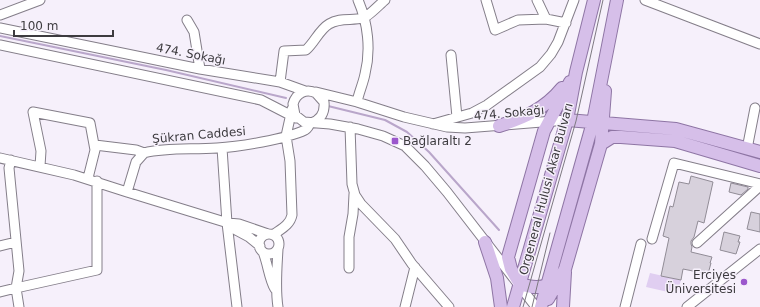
<svg xmlns="http://www.w3.org/2000/svg" width="760" height="307" font-family="'DejaVu Sans',sans-serif">
<rect width="100%" height="100%" fill="#f6f0fb"/>
<path fill="#e0cef1" d="M650,273L681,280L677,294L646,287Z"/>
<g fill="none" stroke-linecap="round" stroke-linejoin="round">
<path stroke="#b9a6ca" stroke-width="2" d="M0,36L166,70L286,98
M328,106L385,120L407,132L429,152L499,230"/>
</g>
<path fill="#d7d1dc" stroke="#918c96" d="M691,176L713,182L704,223L698,221L694,237L691,241V244L692,247L691,252L712,257L710,263H711L708,274L683,269L681,280L661,276L669,238L663,236L670,206L673,207L679,182L689,184Z
M731,183L748,187V189L741,195L729,192Z
M751,212L760,214V232L747,229Z
M724,232L740,236L738,242H740L736,254L720,250Z"/>
<g fill="none" stroke-linecap="round" stroke-linejoin="round">
<g stroke="#847e89" stroke-width="11">
<path id="minor" d="M486,0L495,30L518,20L546,19L566,23
M537,0L546,19
M645,0L760,44
M0,15L40,0
M187,20L194,32L200,69
M0,28L200,69L280,82L305,91
M0,45L261,100L296,118
M451,55L457,117
M280,82L284,51L306,50C315,42 319,30 329,24C340,17 352,21 363,18C368,17 380,4 385,0
M316,92L357,102L404,117L447,127L465,128L567,120
M357,102C359,92 363,84 365,74C371,50 368,23 358,0
M311,123C321,120 325,112 324,102L316,93C306,88 296,93 293,104L295,115L304,122L330,124L358,129L383,136L405,146L425,166L447,192L536,307
M433,124L472,113L487,105L540,67L551,54L558,42L574,0
M350,127L352,184L355,195L361,204L395,239L412,264L449,307
M95,145L136,150L144,153
M222,148L227,223L237,307
M747,149L755,108
M0,158L74,175L127,192L136,162L144,153C168,147 192,150 217,148C239,147 286,139 305,130C308,128 309,126 310,123
M11,160L9,168L19,271L16,288L97,270V181
M40,166L41,151L33,112L90,123L95,150L88,178
M127,192L228,223L239,224L268,234
M228,223L236,230L249,237L260,246
M259 244a10 10 0 1 1 20 0a10 10 0 1 1-20 0Z
M273,235C281,229 290,225 292,215L290,161L286,136L292,109
M652,239L674,163L760,184
M697,243L760,186
M0,246L16,242
M263,252C268,264 269,279 275,289
M349,268V237L353,214L354,194
M0,292L16,288L19,307
M278,307C275,288 277,268 278,249
M405,307L415,267
M625,307L641,244
M687,307L760,249"/>
</g>
<g stroke="#8e75a4" stroke-width="14">
<path id="major" d="M567,120L676,129L760,152
M499,126C524,118 545,109 562,88
M601,144L612,137H621L675,141L760,166
M485,242L497,278L501,307
M547,285C538,289 529,287 520,284L511,269L508,257L544,131L570,82
M548,299L565,269L601,144L605,91
M513,307L567,120L576,72L594,0
M541,307L593,122L617,0
M563,307L565,272"/>
</g>
<use href="#minor" stroke="#fff" stroke-width="9"/>
<use href="#major" stroke="#d6bfe9" stroke-width="12"/>
<path stroke="#7d7980" stroke-width="1" d="M523,307L576,121L603,0
M532,307L550,233"/>
</g>
<g fill="#9b57cc" stroke="#f6f0fb" stroke-width="1.5">
<rect x="391" y="137" width="8" height="8" rx="2"/>
<circle cx="744" cy="282" r="4"/>
</g>
<g text-anchor="middle" stroke-width="3" stroke-linejoin="round" paint-order="stroke">
<g font-size="12" fill="#3d3b3f" stroke="#f6f0fb">
<text transform="translate(191 54) rotate(11)" y="4">474. Sokağı</text>
<text transform="translate(509 113) rotate(-5)" y="4">474. Sokağı</text>
<text transform="translate(199 135) rotate(-5)" y="4">Şükran Caddesi</text>
<text transform="translate(546 189) rotate(-75)" y="4">Orgeneral Hulusi Akar Bulvarı</text>
</g>
<g font-size="12" fill="#3d3b3f" stroke="#f6f0fb" text-anchor="start">
<text x="403" y="145">Bağlaraltı 2</text>
<text x="736" y="279" text-anchor="end">Erciyes<tspan x="736" dy="14">Üniversitesi</tspan></text>
</g>
</g>
<path d="M14 30v6h99v-6" fill="none" stroke="#3d3b3f" stroke-width="2"/>
<text x="20" y="30" font-size="12" fill="#3d3b3f" stroke="#f6f0fb" stroke-width="3" paint-order="stroke">100 m</text>
</svg>
